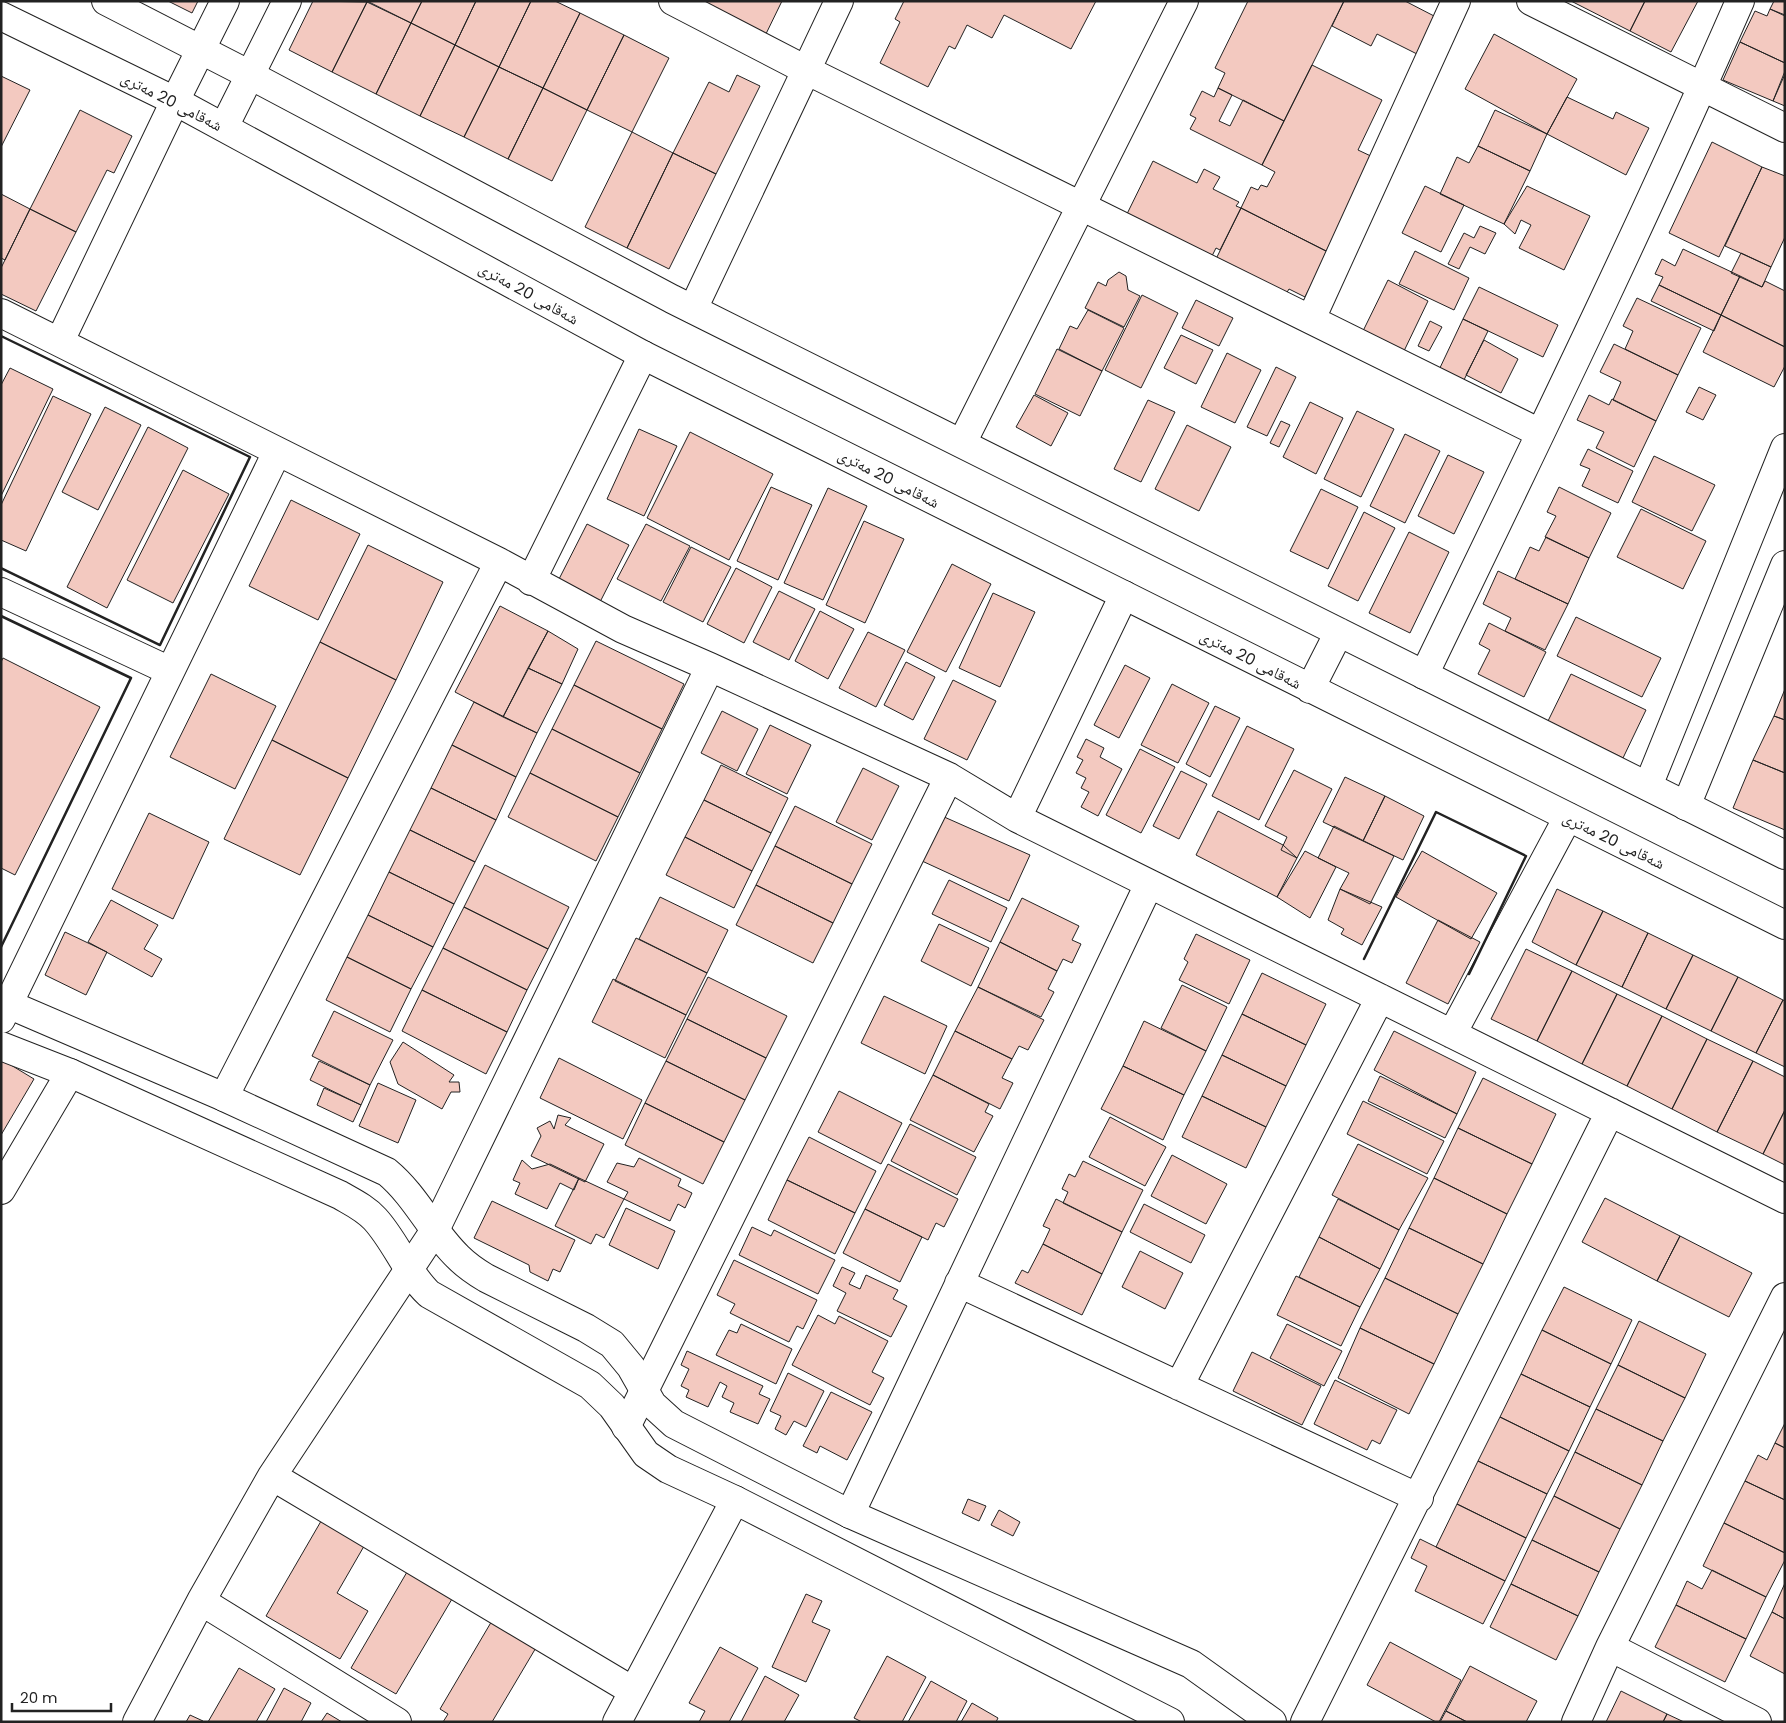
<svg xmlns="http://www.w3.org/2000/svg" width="1786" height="1723" font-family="Poppins,'Noto Naskh Arabic',sans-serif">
<rect width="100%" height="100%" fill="#fff"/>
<path fill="#f3c9c0" stroke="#222" d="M168,1H198L192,13Z
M313,1L367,2L332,72L289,50Z
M367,1H422L411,23Z
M422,1H476L455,45L411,23Z
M476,1H531L499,67L455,45Z
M531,1H555L580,13L543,88L499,67Z
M696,1H782L763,40Z
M904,1H1096L1071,49L1004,15L992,38L967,25L955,49L949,46L928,87L880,63L900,22L895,19Z
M1248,1H1344L1284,121L1218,88L1225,73L1215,68Z
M1344,1H1405L1436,17L1417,54L1377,34L1371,46L1332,26Z
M1571,1H1645L1630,31Z
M1645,1H1698L1671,52L1630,31Z
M1774,1H1785V15L1770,9Z
M367,2L411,23L376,94L332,72Z
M1770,9L1785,16V63L1740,42L1755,11L1767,16Z
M580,13L624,35L587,110L543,88Z
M411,23L455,45L420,116L376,94Z
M1494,34L1577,79L1547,134L1465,89Z
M624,35L669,58L632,132L587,110Z
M1740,42L1785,63V71L1773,101L1723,80Z
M455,45L499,67L464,137L420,116Z
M1312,65L1382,100L1358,150L1375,158L1328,252L1241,208L1251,187L1258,190L1261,185L1267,187L1275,172L1262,165Z
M499,67L543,88L508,159L464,137Z
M1785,74V106L1773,101Z
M737,75L760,86L716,174L673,153L709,82L729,92Z
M1,76L30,90L1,147Z
M543,88L587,110L552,181L508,159Z
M1218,88L1232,95L1219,121L1230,126L1243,100L1284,121L1262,165L1190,129L1196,118L1190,115L1202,91L1214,97Z
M1567,97L1613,119L1616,112L1649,128L1626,175L1547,134Z
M80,110L132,136L114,173L107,170L76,232L30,209Z
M1495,110L1547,134L1530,171L1478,146Z
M632,132L673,153L627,248L585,227Z
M1712,142L1762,167L1719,257L1669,233Z
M1478,146L1530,171L1504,224L1440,194L1457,157L1469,163Z
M673,153L716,174L669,269L627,248Z
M1153,161L1197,183L1204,169L1220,177L1213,189L1239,202L1236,206L1241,208L1220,250L1216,248L1209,262L1124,220Z
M1762,167L1785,176V237L1771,267L1725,246Z
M1425,186L1464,205L1441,252L1402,233Z
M1527,186L1590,216L1564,270L1519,248L1531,225L1521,220L1515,234L1504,224Z
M1,194L30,209L5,260L1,258Z
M1241,208L1328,252L1305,297L1289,289L1286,294L1216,259Z
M30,209L76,232L36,311L1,294V268Z
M1480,226L1496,233L1485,254L1470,247L1459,269L1448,264L1464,233L1474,238Z
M1683,249L1740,276L1721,315L1659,285L1663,277L1655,274L1662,259L1675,266Z
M1415,251L1469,278L1454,310L1399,284Z
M1741,253L1771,267L1762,287L1731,273Z
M1119,272L1126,276L1128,290L1140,296L1124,327L1085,308L1098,282L1106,286L1108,280Z
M1740,276L1762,287L1765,281L1785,291V347L1721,315Z
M1388,280L1428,301L1404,351L1363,331Z
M1659,285L1721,315L1714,331L1651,301Z
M1479,287L1558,325L1543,357L1463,319Z
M1142,295L1178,313L1141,388L1105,370Z
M1637,298L1701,328L1678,375L1625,349L1633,331L1623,326Z
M1196,300L1233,318L1219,346L1182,328Z
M1088,310L1124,328L1102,371L1059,349L1070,326L1077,329Z
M1721,315L1785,347V366L1774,387L1703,352Z
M1463,319L1488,331L1462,384L1438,372Z
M1430,321L1442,327L1429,351L1418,346Z
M1181,335L1213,350L1196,384L1164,368Z
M1484,340L1518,359L1501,393L1466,375Z
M1614,344L1678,375L1656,421L1613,400L1621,382L1600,372Z
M1057,349L1102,371L1080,416L1035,394Z
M1227,353L1261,370L1235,423L1201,407Z
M1276,367L1296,377L1267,436L1247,427Z
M10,368L53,389L1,496V385Z
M1699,387L1716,395L1703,420L1686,412Z
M1034,395L1068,413L1051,446L1016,427Z
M1589,395L1609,405L1612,399L1656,421L1634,467L1596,448L1604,432L1577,420Z
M53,396L91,414L26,551L1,540V505Z
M1148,400L1175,412L1141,482L1114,469Z
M1310,402L1343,418L1316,474L1283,457Z
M105,407L141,425L98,510L62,492Z
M1357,411L1394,429L1361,497L1324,479Z
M1281,421L1290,425L1279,447L1270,443Z
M1187,425L1231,447L1199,511L1155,489Z
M148,427L188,448L107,608L67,587Z
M639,429L677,446L644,516L607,499Z
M690,432L773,474L729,560L647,518Z
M1405,434L1440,451L1405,523L1370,506Z
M1588,449L1633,471L1618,503L1582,486L1590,469L1580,465Z
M1448,455L1484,472L1454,534L1418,516Z
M1654,456L1715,485L1692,531L1632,502Z
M183,470L229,494L173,603L127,580Z
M771,487L812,505L778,580L737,561Z
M1559,487L1611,513L1589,558L1545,537L1556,516L1547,512Z
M828,488L867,506L823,600L784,583Z
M1321,489L1358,507L1328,569L1290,551Z
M291,500L360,534L318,620L249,586Z
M1641,509L1706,541L1683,589L1617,557Z
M1364,512L1395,528L1358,601L1328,586Z
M864,521L904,539L865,623L826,605Z
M587,524L629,545L599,604L557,583Z
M646,524L690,546L661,601L617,579Z
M1409,532L1449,552L1410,633L1369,613Z
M1546,537L1589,558L1568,604L1515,579L1530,547L1539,551Z
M368,545L443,582L396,680L320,642Z
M691,547L731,567L703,622L663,602Z
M952,564L991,584L946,672L907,652Z
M736,568L772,587L744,643L707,624Z
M1498,571L1568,604L1545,650L1505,631L1511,618L1483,604Z
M779,591L815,609L789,660L753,642Z
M993,593L1035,612L1000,687L959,668Z
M500,606L548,631L503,717L455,692Z
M820,611L854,629L828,679L795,661Z
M1576,617L1661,658L1642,697L1557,656Z
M1489,623L1546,652L1524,697L1478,674L1490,650L1479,644Z
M548,631L578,649L562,684L528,668Z
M868,632L905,650L876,707L839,688Z
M596,641L684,684L662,729L574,685Z
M320,642L396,680L348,778L272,740Z
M3,658L100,707L15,875L1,868V662Z
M906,662L935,677L913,720L884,705Z
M1125,665L1150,678L1119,738L1094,725Z
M528,668L562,684L537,733L503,717Z
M211,674L276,706L235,789L170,757Z
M1571,674L1646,710L1623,758L1548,721Z
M953,680L996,701L967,760L924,739Z
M1172,684L1209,703L1178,763L1141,745Z
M574,685L662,729L640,773L552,729Z
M1785,689V720L1774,716Z
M474,702L537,733L516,777L452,745Z
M1215,706L1240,718L1210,777L1186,764Z
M722,711L758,729L737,771L701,753Z
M1774,716L1785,720V773L1753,760Z
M770,725L811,745L787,794L746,774Z
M1247,726L1294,749L1259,820L1212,796Z
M552,729L640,773L618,817L530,773Z
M1086,739L1104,748L1100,757L1122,769L1098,816L1081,807L1089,792L1081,788L1086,778L1076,773L1083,760L1077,757Z
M272,740L348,778L300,875L224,839Z
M452,745L516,777L496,820L431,788Z
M1140,749L1175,767L1141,833L1106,815Z
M1753,760L1785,773V830L1733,808Z
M721,765L788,798L771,833L704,800Z
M863,768L899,786L872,840L836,822Z
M1294,770L1332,789L1297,858L1281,850L1287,837L1265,826Z
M1181,771L1207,784L1179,839L1153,826Z
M530,773L618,817L596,861L508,817Z
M1345,777L1385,796L1363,841L1323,822Z
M431,788L496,820L475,862L410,830Z
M1385,796L1424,816L1403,860L1363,841Z
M704,800L771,833L752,871L685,837Z
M795,806L872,844L852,884L775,846Z
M1218,811L1283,845L1297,858L1277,897L1196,855Z
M149,813L209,842L173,919L112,889Z
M942,816L1030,855L1009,901L922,861Z
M1334,826L1394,856L1370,904L1340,889L1349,873L1318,858Z
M410,830L475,862L454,904L389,872Z
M685,837L752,871L734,908L666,875Z
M775,846L852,884L833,923L756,885Z
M1305,851L1336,867L1310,918L1277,897Z
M1422,851L1497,893L1471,939L1396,897Z
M485,865L569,907L548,949L464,907Z
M389,872L454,904L433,947L368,915Z
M949,880L1007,908L991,942L932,914Z
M756,885L833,923L813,963L736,925Z
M1340,889L1382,907L1362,945L1341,934L1344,929L1328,920Z
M1557,889L1603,911L1576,965L1532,942Z
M660,897L728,930L707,973L639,939Z
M1022,898L1079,926L1072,940L1081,944L1072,963L1063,959L1057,971L1000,942Z
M111,900L158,925L144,949L162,959L152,977L88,942Z
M464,907L548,949L527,990L443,948Z
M1603,911L1648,933L1622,987L1576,965Z
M368,915L433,947L411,989L347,957Z
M1438,920L1480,942L1448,1004L1406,983Z
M939,924L989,948L971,986L921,961Z
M65,932L107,952L86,995L45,975Z
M1648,933L1693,955L1666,1009L1622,987Z
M1196,934L1250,960L1229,1004L1179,980L1188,962L1184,959Z
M636,938L707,973L686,1015L615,981Z
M1000,942L1057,971L1048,989L1054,992L1041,1017L978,987Z
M443,948L527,990L507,1032L422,990Z
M1526,949L1572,971L1537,1041L1491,1019Z
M1693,955L1738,977L1711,1031L1666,1009Z
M347,957L411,989L390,1032L326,1000Z
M1572,971L1617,994L1582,1064L1537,1041Z
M1262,973L1326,1004L1306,1045L1242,1014Z
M708,977L787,1016L766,1058L687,1019Z
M1738,977L1783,1000L1756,1053L1711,1031Z
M613,979L686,1015L665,1058L592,1022Z
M1182,985L1227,1007L1206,1051L1161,1028Z
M978,987L1044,1020L1028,1050L1019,1046L1012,1059L955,1031Z
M422,990L507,1032L486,1074L402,1031Z
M1617,994L1662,1016L1627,1086L1582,1064Z
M884,996L947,1026L925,1074L861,1043Z
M1783,1000L1785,1001V1067L1756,1053Z
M334,1011L393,1040L370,1085L312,1056Z
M1242,1014L1306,1045L1286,1086L1222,1055Z
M1662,1016L1707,1039L1672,1109L1627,1086Z
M687,1019L766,1058L745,1100L666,1061Z
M1144,1021L1206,1051L1184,1095L1123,1066Z
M955,1031L1012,1059L1002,1078L1013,1083L1000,1109L933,1075Z
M1394,1031L1476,1072L1457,1114L1374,1070Z
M1707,1039L1753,1061L1717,1132L1672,1109Z
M403,1042L454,1075L449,1082H459L460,1092H451L442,1109L398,1084L390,1062Z
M1222,1055L1286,1086L1266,1127L1202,1096Z
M559,1058L642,1100L623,1139L540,1098Z
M1,1059L34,1079L1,1135Z
M319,1061L370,1085L361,1105L310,1080Z
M666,1061L745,1100L724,1142L645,1103Z
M1753,1061L1785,1077V1110L1763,1154L1717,1132Z
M1123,1066L1184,1095L1163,1140L1101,1109Z
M933,1075L989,1104L985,1112L993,1116L974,1152L910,1120Z
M1380,1076L1457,1114L1445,1138L1368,1101Z
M1483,1078L1556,1114L1532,1164L1458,1128Z
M378,1083L416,1100L398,1143L359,1126Z
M324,1088L361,1105L353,1122L317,1105Z
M839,1091L902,1123L881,1164L818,1132Z
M1202,1096L1266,1127L1246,1168L1182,1137Z
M1363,1101L1444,1141L1427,1174L1347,1134Z
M645,1103L724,1142L703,1184L625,1145Z
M1785,1110V1165L1763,1154Z
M558,1115L571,1118L565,1125L604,1144L585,1182L531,1156L541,1136L537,1128L550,1121L554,1129Z
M1110,1117L1166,1147L1145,1186L1089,1157Z
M910,1124L976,1157L957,1195L891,1161Z
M1458,1128L1532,1164L1507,1214L1434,1178Z
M809,1137L876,1171L855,1213L787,1180Z
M1358,1144L1428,1178L1399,1230L1332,1195Z
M1172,1155L1227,1184L1206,1224L1151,1196Z
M639,1158L681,1179L678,1186L692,1193L685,1208L678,1204L670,1221L624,1199L628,1192L607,1182L617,1163L634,1167Z
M522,1160L532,1169L550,1164L579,1178L574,1190L560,1183L547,1209L515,1194L520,1183L513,1180Z
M1083,1161L1143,1190L1122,1232L1063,1203L1068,1192L1062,1189L1069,1174L1075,1177Z
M888,1164L958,1199L944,1227L936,1223L928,1240L865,1209Z
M579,1178L624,1199L604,1238L596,1234L591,1244L555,1226Z
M1434,1178L1507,1214L1483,1264L1409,1228Z
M787,1180L855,1213L835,1254L768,1220Z
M1605,1198L1680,1236L1657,1281L1582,1242Z
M1056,1199L1122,1232L1102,1274L1043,1244L1050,1229L1043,1226Z
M1338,1199L1399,1230L1380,1269L1319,1237Z
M492,1201L575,1240L560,1272L553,1269L548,1281L530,1272L529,1265L474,1238Z
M1144,1204L1205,1235L1191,1263L1130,1232Z
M626,1208L675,1231L658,1269L609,1245Z
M865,1209L922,1237L900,1282L843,1253Z
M752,1227L771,1236L774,1230L835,1260L818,1294L739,1255Z
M1409,1228L1483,1264L1458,1314L1385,1278Z
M1680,1236L1752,1273L1729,1317L1657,1281Z
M1319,1237L1380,1269L1360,1307L1299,1277Z
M1043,1244L1102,1274L1082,1315L1015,1283L1022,1270L1028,1273Z
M1140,1251L1183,1273L1165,1309L1122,1287Z
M734,1260L817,1300L803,1329L797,1326L789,1342L730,1313L735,1304L717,1295Z
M842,1267L855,1273L849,1284L860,1289L866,1275L898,1290L893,1299L907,1306L891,1337L837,1311L846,1293L833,1286Z
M1296,1276L1360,1307L1341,1346L1277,1315Z
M1385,1278L1458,1314L1434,1364L1360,1328Z
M1564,1287L1632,1320L1611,1364L1542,1330Z
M818,1315L835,1324L839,1316L888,1341L872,1372L884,1378L870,1405L792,1365Z
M1639,1321L1706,1354L1685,1398L1618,1365Z
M741,1324L792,1349L776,1384L716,1355L729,1330L737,1333Z
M1287,1324L1342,1351L1324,1386L1270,1358Z
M1360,1328L1434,1364L1409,1414L1338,1378Z
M1542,1330L1611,1364L1590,1407L1521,1374Z
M687,1351L763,1386L759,1394L770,1399L758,1424L730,1412L734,1403L722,1397L727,1386L720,1382L708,1407L686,1397L689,1390L681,1386L689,1369L681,1365Z
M1252,1352L1321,1386L1302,1425L1233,1391Z
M1618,1365L1685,1398L1663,1441L1596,1409Z
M788,1373L824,1391L806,1427L794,1421L786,1435L775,1429L781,1416L770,1411Z
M1521,1374L1590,1407L1569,1451L1500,1417Z
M1335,1380L1397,1410L1380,1444L1372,1440L1367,1450L1314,1424Z
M831,1392L872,1412L847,1460L820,1446L817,1453L803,1446Z
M1596,1409L1663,1441L1642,1485L1575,1452Z
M1500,1417L1569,1451L1547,1494L1478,1461Z
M1785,1423V1448L1775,1443Z
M1775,1443L1785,1448V1500L1745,1481L1758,1455L1767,1460Z
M1575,1452L1642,1485L1620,1529L1554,1496Z
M1478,1461L1547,1494L1526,1538L1457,1504Z
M1745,1481L1785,1500V1553L1724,1523Z
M1554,1496L1620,1529L1599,1572L1532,1540Z
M968,1499L986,1506L979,1521L962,1513Z
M1457,1504L1526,1538L1505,1581L1436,1547Z
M999,1510L1020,1522L1013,1536L991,1525Z
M324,1516L367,1541L337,1593L368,1611L340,1659L266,1616Z
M1724,1523L1785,1553V1560L1766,1597L1703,1566Z
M1420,1539L1505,1581L1483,1624L1415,1591L1427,1566L1411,1558Z
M1532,1540L1599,1572L1578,1616L1511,1584Z
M1712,1570L1766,1597L1746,1639L1676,1605L1687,1581L1702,1589Z
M407,1572L452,1599L396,1694L351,1668Z
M1785,1583V1619L1772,1612Z
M1511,1584L1578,1616L1556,1660L1490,1627Z
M806,1594L822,1601L812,1622L830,1630L806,1682L772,1667Z
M1676,1605L1746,1639L1725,1682L1655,1647Z
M1772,1612L1785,1619V1674L1750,1656Z
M493,1619L537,1646L492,1722H443L448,1714L440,1709Z
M1390,1642L1461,1680L1439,1722H1436L1367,1685Z
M720,1647L758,1668L729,1722H699L705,1711L689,1703Z
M887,1656L926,1677L902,1722H862L854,1718Z
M1470,1666L1537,1701L1526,1722H1467L1446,1711Z
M239,1668L275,1689L256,1722H208Z
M765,1676L799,1695L784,1722H741Z
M931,1681L967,1701L956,1722H908Z
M284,1688L311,1703L301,1722H266Z
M1621,1691L1667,1714L1663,1722H1606Z
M972,1703L998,1718L996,1722H961Z
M1446,1711L1467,1722H1440Z
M327,1713L342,1722H321Z
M1667,1714L1684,1722H1663Z
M190,1715L203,1721V1722H186Z"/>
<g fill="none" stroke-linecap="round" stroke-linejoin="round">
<g stroke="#222" stroke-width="30">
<path id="street" d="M673,1L806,70L1540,433
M1531,1L1785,128
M693,309L839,1
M1,313L499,562L623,629L710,667L949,777L1017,818L1785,1199
M1311,319L1456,1
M60,341L175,101
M962,443L1184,1
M531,581L643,355
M1,592L170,671
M1424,675C1532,451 1641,228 1740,1
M1017,818L1124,595
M1,1019L277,452
M1452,1034L1568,817
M224,1097L499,562
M1,1190L70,1073
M959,1283L1419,1498
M1179,1386L1380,998
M626,1427L949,777
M272,1476L633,1691
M850,1514L1149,884
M201,1601L397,1722
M1610,1647L1757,1722
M137,1722L201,1601L272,1476L435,1230L710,667
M617,1722L735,1500
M1305,1722L1610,1112
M1576,1722L1610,1647L1785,1297"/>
</g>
<g stroke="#222" stroke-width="30">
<path id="secondary" d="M175,101L225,1
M224,127L287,1
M1648,786L1785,448
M1686,806L1785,565
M1,1001L224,1097L387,1172C416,1196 431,1231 458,1257C466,1265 476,1272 486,1278L586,1328L612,1344L631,1367L652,1404L674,1424L850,1514L1191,1664L1272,1722
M1,1046L70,1073L340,1195C352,1202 365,1208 375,1219C396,1242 406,1272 429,1294L590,1385L612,1406L646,1454L668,1469L735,1500L1170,1722"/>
</g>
<g stroke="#222" stroke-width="30">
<path id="primary" d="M106,1L250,75L672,299L1785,855
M1,16L175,101L643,355L1785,925
M1310,689L1339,632"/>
</g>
<use href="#street" stroke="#fff" stroke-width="28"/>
<use href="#secondary" stroke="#fff" stroke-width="28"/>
<use href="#primary" stroke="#fff" stroke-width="28"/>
<path stroke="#222" stroke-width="2.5" d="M1,336L250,457L160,645L1,568
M1,616L131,678L1,947
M1364,959L1436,812L1526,856L1469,974"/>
</g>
<g text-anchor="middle" stroke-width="4" stroke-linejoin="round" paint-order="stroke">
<g font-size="16" fill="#222" stroke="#fff">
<text transform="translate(172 101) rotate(27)" y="6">شەقامی 20 مەتری</text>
<text transform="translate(529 293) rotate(29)" y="6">شەقامی 20 مەتری</text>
<text transform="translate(889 478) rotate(27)" y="6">شەقامی 20 مەتری</text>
<text transform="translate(1251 659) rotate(27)" y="6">شەقامی 20 مەتری</text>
<text transform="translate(1614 840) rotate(26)" y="6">شەقامی 20 مەتری</text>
</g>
</g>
<rect width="1786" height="1723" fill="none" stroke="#222222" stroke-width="5"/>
<path d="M12 1703v8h99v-8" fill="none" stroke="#222222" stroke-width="2.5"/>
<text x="20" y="1703" font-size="15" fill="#222222" stroke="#ffffff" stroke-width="4" paint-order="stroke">20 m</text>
</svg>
